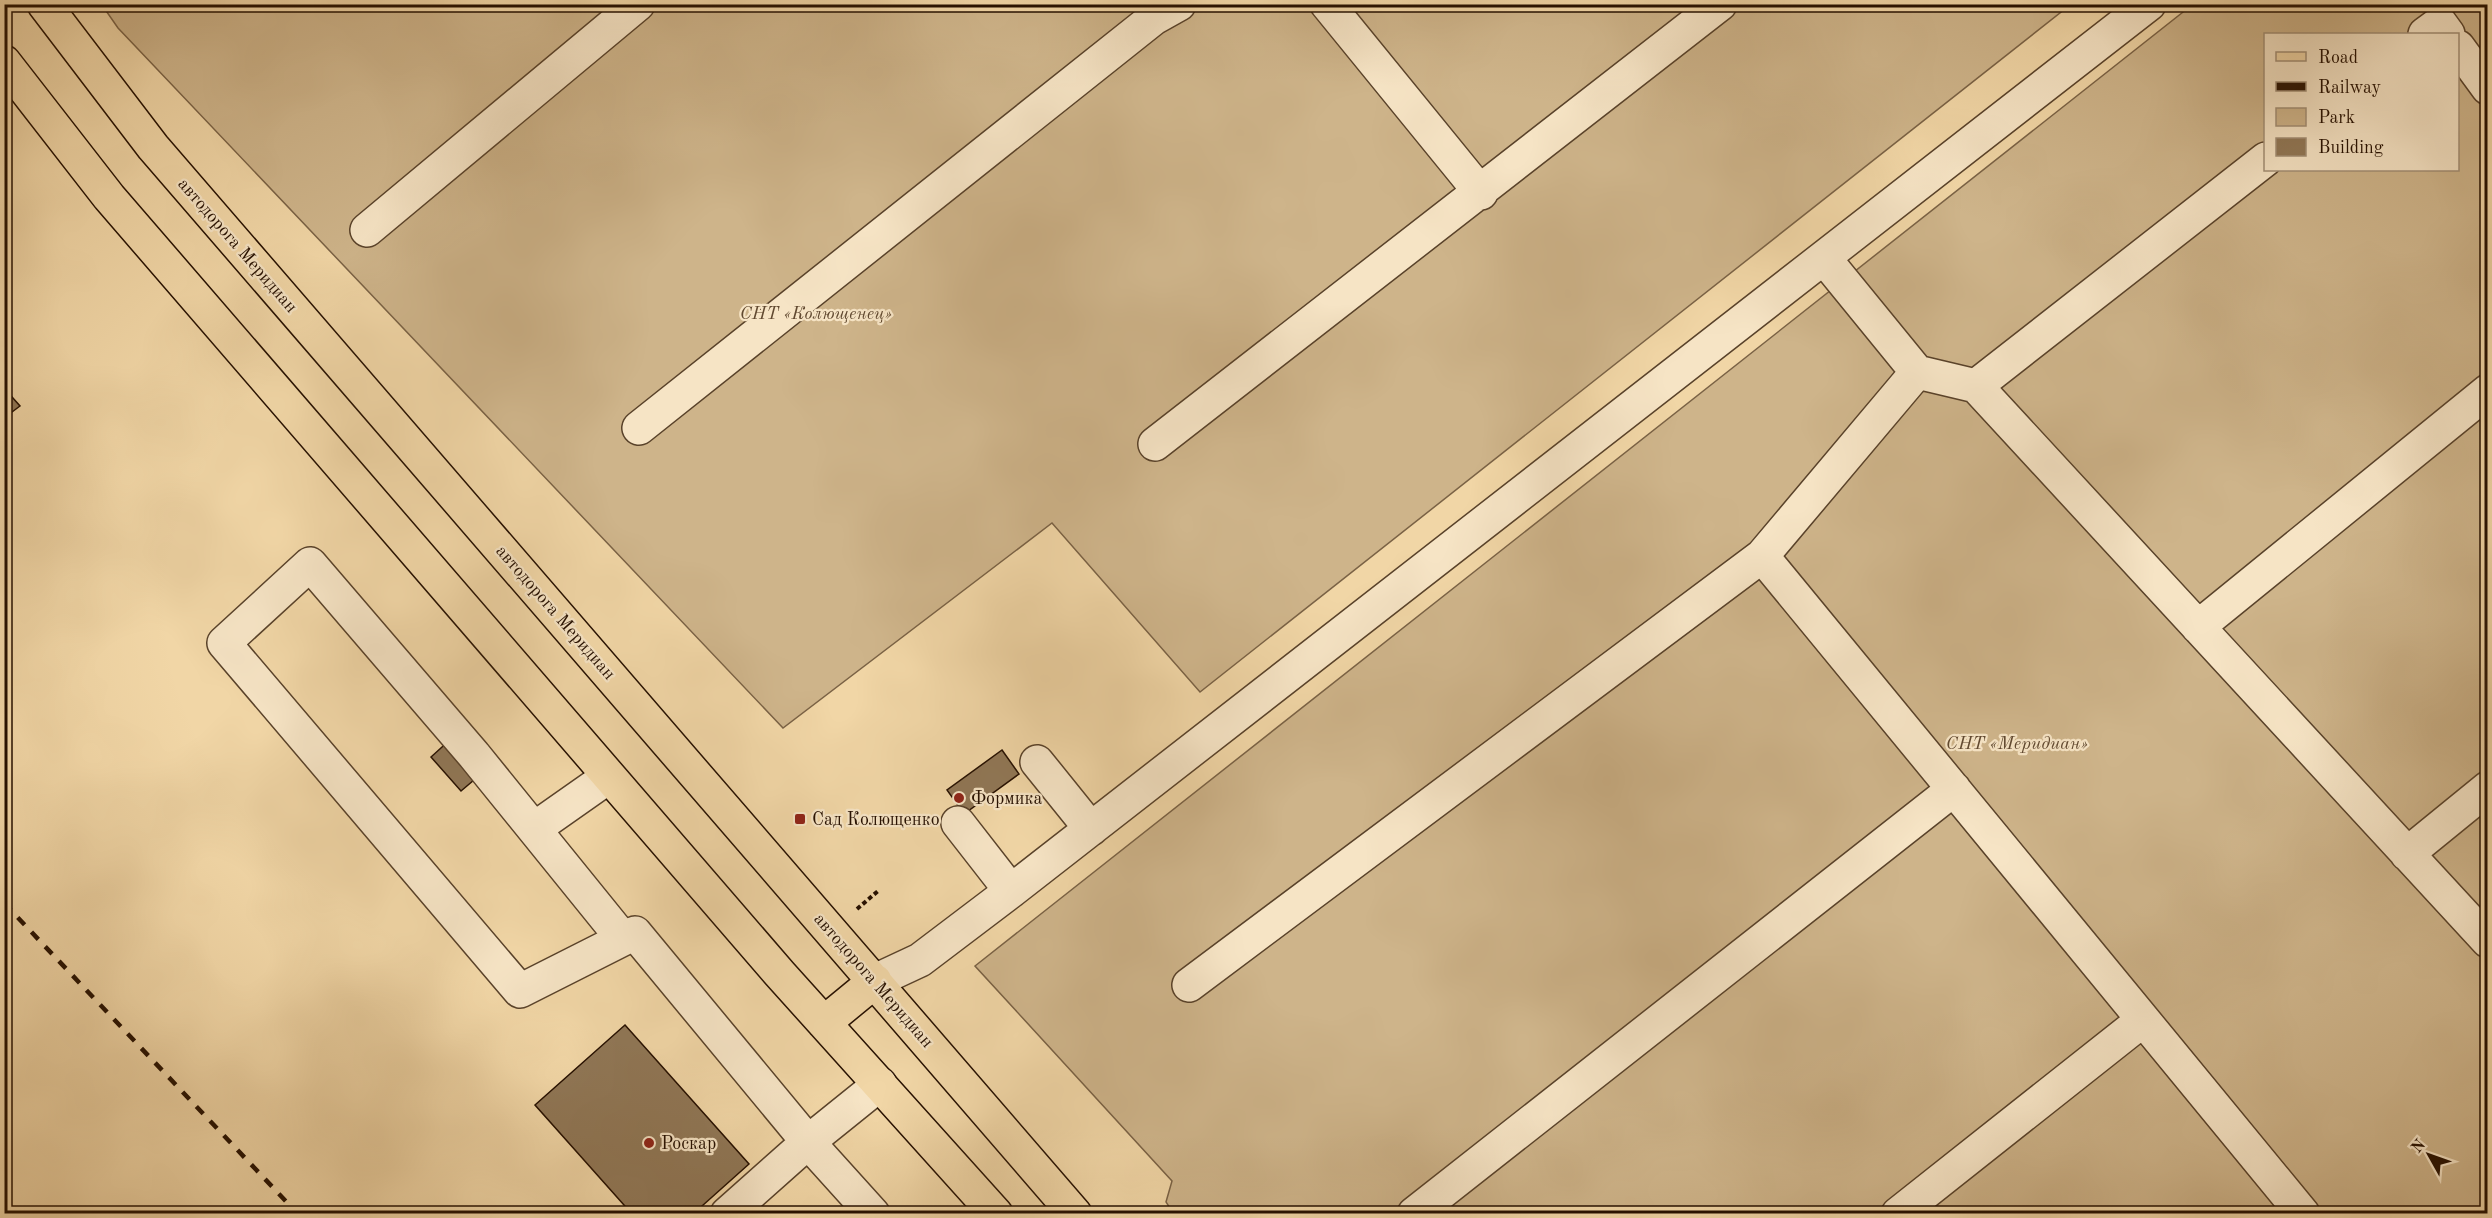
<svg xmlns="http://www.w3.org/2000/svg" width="2492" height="1218" font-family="'Old Standard TT',serif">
<rect width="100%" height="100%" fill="#f1d6a6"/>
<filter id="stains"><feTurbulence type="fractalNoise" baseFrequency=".00333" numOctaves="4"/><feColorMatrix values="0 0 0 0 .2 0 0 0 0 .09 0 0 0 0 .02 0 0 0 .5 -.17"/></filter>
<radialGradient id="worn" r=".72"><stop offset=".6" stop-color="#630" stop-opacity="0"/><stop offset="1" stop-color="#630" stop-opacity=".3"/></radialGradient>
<path fill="#ceb48a" stroke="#7a6245" stroke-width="1.5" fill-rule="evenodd" d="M102,5H2070L1200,692L1052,523L783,728L118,28Z
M2192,5H2487V1213H1173L1166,1202L1172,1181L975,966ZM2266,34H2458V170H2266Z"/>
<path fill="#907756" stroke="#261000" stroke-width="1.5" d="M4,388L20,406L4,418Z
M463,728L494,763L461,791L431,757Z
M1002,750L1019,774L964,814L947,790Z
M625,1025L749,1164L693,1214H632L535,1105Z"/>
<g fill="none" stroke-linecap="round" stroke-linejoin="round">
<g stroke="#59422a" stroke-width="36">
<path id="minor" d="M1327,4L1481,193
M2425,34L2440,23L2448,34
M2458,47L2488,88
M367,230L638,4
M1824,258L1917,372
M1976,386L2488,941
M639,428L1154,18L1179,4
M1155,444L1720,4
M1762,556L2303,1214
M2198,627L2488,391
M1037,762L1091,829
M958,823L1011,891
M534,829L608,777
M2407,854L2488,788
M623,939L474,755L310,564L224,643L520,991L623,939L635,933L808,1142L873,1214
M875,981L920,960L1011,891L2149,4
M1189,985L1762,556L1917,372L1976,386L2266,159
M727,1214L808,1142L880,1084
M1414,1214L1954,789
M1898,1214L2143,1020"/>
</g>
<g stroke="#261000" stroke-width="36">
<path id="major" d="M44,4L153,147L1075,1214
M4,62L109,197L780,974L996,1214
M824,1023L875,981"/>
</g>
<path stroke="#261000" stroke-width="4" stroke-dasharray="4.5 3" stroke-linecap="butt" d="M857,909L878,891"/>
<use href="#minor" stroke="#f6e4c5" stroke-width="33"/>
<use href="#major" stroke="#f1d6a6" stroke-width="33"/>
<path stroke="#261000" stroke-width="4.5" stroke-dasharray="10 10" stroke-linecap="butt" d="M4,903L298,1214"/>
</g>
<g fill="#8f2418" stroke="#f6e4c5" stroke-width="2">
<circle cx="959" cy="798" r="6"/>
<rect x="794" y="813" width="12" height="12" rx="3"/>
<circle cx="649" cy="1143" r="6"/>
</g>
<g text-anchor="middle" stroke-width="4.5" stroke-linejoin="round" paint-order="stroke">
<g font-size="18" fill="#261000" stroke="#f6e4c5">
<text transform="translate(238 245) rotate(49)" y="6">автодорога Меридиан</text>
<text transform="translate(556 612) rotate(49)" y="6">автодорога Меридиан</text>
<text transform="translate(874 980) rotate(49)" y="6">автодорога Меридиан</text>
</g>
<g font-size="18" font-style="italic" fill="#614930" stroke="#f6e4c5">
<text x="816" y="319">СНТ «Колющенец»</text>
<text x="2017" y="749">СНТ «Меридиан»</text>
</g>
<g font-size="18" fill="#261000" stroke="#f6e4c5" text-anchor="start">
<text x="971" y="804">Формика</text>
<text x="812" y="825">Сад Колющенко</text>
<text x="661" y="1149">Роскар</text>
</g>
</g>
<rect width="2492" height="1218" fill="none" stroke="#f1d6a6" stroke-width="24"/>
<rect x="6" y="6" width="2480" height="1206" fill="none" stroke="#261000" stroke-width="3"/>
<rect x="12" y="12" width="2468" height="1194" fill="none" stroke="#261000" stroke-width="1.5"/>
<rect x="2264" y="33" width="195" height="138" fill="#f6e4c5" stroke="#a38f76" stroke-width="1.5"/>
<rect x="2276" y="52" width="30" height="9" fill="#f1d6a6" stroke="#a38f76" stroke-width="1.5"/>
<text x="2318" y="63" font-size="18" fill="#261000">Road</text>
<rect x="2276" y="82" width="30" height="9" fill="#261000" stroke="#a38f76" stroke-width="1.5"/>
<text x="2318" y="93" font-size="18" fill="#261000">Railway</text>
<rect x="2276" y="108" width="30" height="18" fill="#ceb48a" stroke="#a38f76" stroke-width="1.5"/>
<text x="2318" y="123" font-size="18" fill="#261000">Park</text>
<rect x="2276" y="138" width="30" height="18" fill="#907756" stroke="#a38f76" stroke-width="1.5"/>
<text x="2318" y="153" font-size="18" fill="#261000">Building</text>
<g transform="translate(2429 1155) rotate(310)" stroke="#f6e4c5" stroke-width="4.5" paint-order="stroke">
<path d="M0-4.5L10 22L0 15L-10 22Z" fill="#261000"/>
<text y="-9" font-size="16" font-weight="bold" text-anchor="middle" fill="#261000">N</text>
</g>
<rect width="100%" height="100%" filter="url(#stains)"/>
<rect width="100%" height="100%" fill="url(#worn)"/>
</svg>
